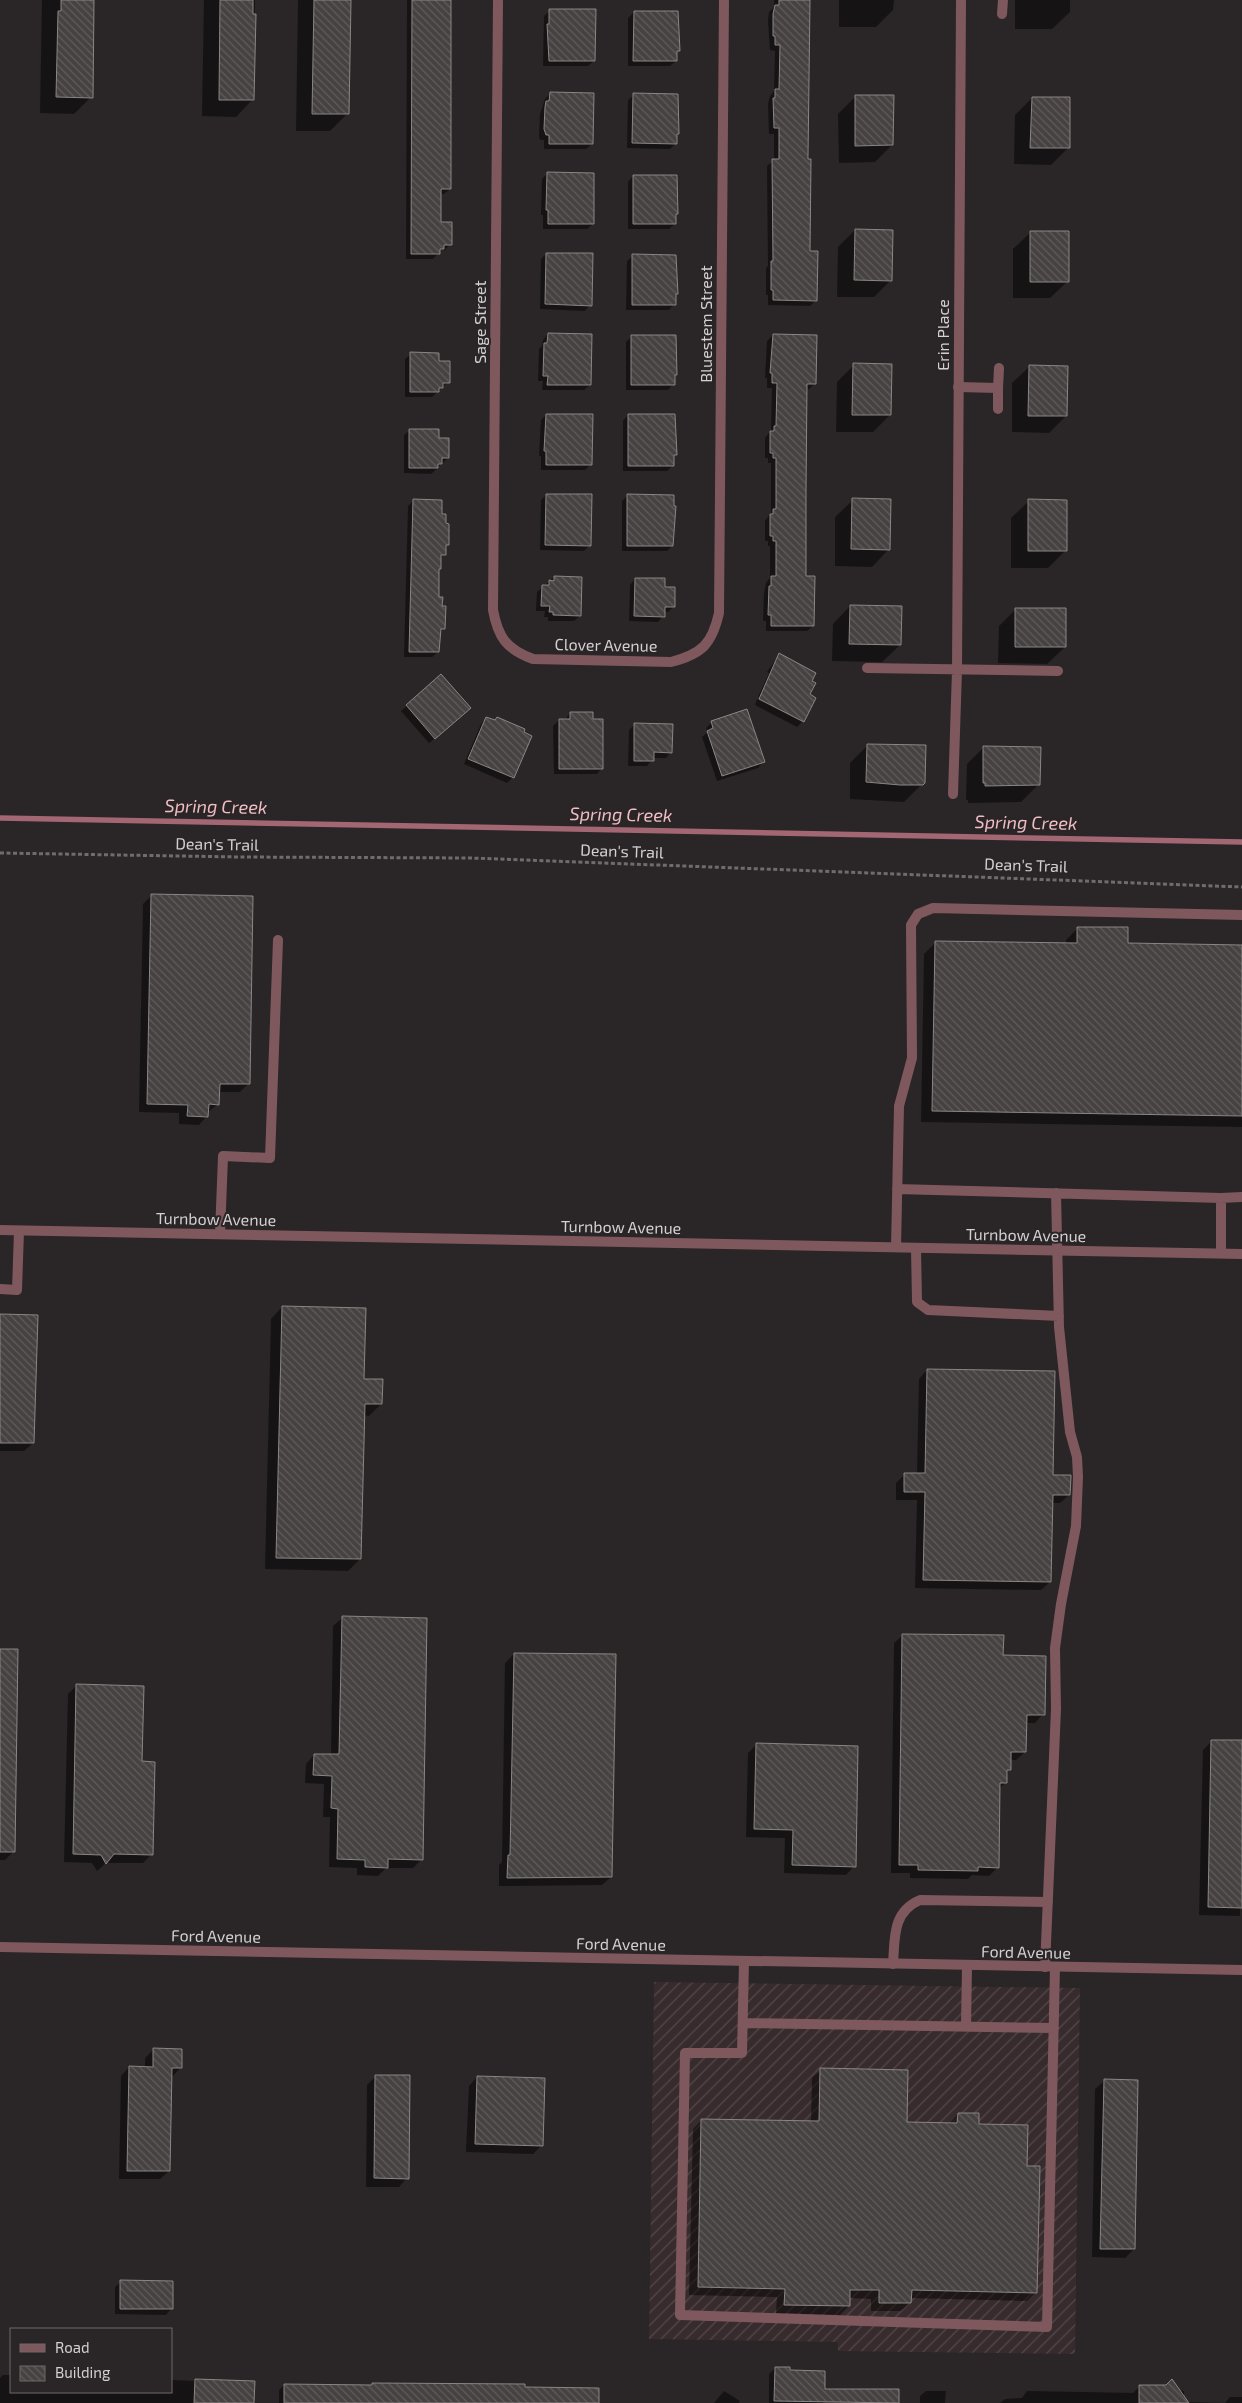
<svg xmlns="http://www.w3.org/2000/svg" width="1242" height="2403" font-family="'Exo 2',sans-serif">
<defs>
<pattern id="industrial-furrows" width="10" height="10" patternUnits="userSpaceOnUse" patternTransform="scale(1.25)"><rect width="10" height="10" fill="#372b2d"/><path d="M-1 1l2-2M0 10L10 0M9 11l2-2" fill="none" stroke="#53494a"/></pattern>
<pattern id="building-back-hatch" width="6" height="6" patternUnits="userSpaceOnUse" patternTransform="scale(1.25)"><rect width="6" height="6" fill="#474242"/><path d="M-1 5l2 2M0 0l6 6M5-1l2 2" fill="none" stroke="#615c5c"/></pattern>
</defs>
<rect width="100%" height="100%" fill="#2a2526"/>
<path fill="url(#industrial-furrows)" d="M654,1982L1080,1988L1075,2354L838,2351V2342L649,2339Z"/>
<path fill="#0007" d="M42,0H93L91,97L74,114L40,113Z
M204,0H255L253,99L236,117L202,116Z
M298,0H349L347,114L330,131H296Z
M407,0H451L450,189L444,194H439V223L450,244L445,250H441L433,259H406Z
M774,0H809V252L816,300L810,306L768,305V295H766V268L768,266L767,166L774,160V134H769L768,104L770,96L774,91L775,51L770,50L768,21L769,12L774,7Z
M839,0H894L893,10L876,27H839Z
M1015,0H1070V12L1052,29H1015Z
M550,11L594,61L588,66H543L544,16Z
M634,12L678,51L676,53V61L670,66H628V18Z
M550,94L592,144L586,149H544V140H540L539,136L540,114L545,99Z
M634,95L678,133L675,144L670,149L627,148L628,100Z
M856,96L892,145L875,162L839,163L838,114Z
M1032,98L1068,148L1051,165L1014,164L1015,115Z
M547,174L593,224L587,229H543V215H541L542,179Z
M633,176L677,214L675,224L669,229H628V182Z
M855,230L891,280L874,297H837L838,247Z
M1031,232L1068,281L1050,298H1013V249Z
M546,254L590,305L585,311L540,309L541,259Z
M633,256L677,294L674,296V304L669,310H626L627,261Z
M548,334L590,385L584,390H542L543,381H538L539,349L542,346L543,340Z
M773,335L815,383L809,389H805L804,577L813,626L807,631H766V621H763L764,593L766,583L770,578V546H768V541H765V521L771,513V463H768V458H765V438L771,430L772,388H767V378H765L767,341Z
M632,336L676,375L673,377V384L668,390H626V342Z
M411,354L438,362L448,382L432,397H405V359Z
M854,365L890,415L873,432H836L837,382Z
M1030,366L1066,416L1049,433L1012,432V383Z
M546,415L591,464L585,470H541V456H539L541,420Z
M628,415L676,455L673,458V465L667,471H623V421Z
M410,430L437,439L448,458L431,474L404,473V435Z
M546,495L590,545L584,551L540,550L541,500Z
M628,495L673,507L672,546L667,551H622V501Z
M853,500L889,549L872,567L835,566V517Z
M413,501L447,544L444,547V554L440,559L438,571V598L444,628L440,633L438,652L432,657H404L408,506Z
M1029,501L1065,551L1048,568H1011V518Z
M554,577L580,616L574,621H548V617H544L545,611H536L537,592Z
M635,579L664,588L674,606L668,612H663V616L658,622L629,621L630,585Z
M850,606L900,645L882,662L832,661L833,624Z
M1016,609L1065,647L1047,664L998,663L999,626Z
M779,655L810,682L808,695L814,698L802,721L758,697L769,673L767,672Z
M441,676L464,714L429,743L401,711Z
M757,699L802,722L797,727L755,705Z
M570,713L591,720L602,768L597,774H554L553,726L559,720H565Z
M486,718L513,777L507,783L464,764L481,724Z
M712,722L763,762L758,768L717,781L702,737L708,732L706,728Z
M635,724L671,752L666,758H653L647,766H628L629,730Z
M868,745L922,784L904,802L850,799V763Z
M984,747L1039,784L1021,802L968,803V800H966L967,764Z
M152,895L248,1084L240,1092H218V1104L207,1113V1116L199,1125L179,1124V1113L139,1112L143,904Z
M1078,928L1127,945L1242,946V1127L921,1122L924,954L935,943L1066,945V940Z
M282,1307L381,1404L369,1416L363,1415L360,1559L348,1571L265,1569L271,1319Z
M0,1315L33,1443L24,1451H0Z
M927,1370L1052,1476L1069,1495L1060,1503H1051L1050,1582L1041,1590L915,1588L917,1500H896V1483L905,1474H917L919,1379Z
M342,1618L422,1859L413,1868H386L378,1876L357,1875V1868L329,1867L330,1817H323L324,1784L305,1783L306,1764L314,1755H331L333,1626Z
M903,1635L1002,1656L1043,1714L1035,1723H1025V1752L1016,1760H1010L1006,1782L999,1789L998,1867L989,1876L972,1875L968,1879L910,1878V1873H891L894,1643Z
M0,1650L14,1851L5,1860H0Z
M514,1654L611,1877L602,1885L499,1886V1865L502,1862L505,1663Z
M77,1685L141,1762L151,1855L143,1863H106L97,1871L92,1863L64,1862L68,1694Z
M1212,1741L1242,1742L1240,1916L1199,1915L1203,1750Z
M757,1744L854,1866L846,1875L784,1873L785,1838L746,1837L748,1753Z
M154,2049L180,2068L172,2077L169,2171L160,2179H119L121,2076L129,2067L145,2068V2058Z
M821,2070L906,2123L949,2124L958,2114L978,2125L1026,2167L1036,2292L1027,2301L910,2298V2303L901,2311H871V2299L849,2298V2306L840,2315L776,2313L777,2297L689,2295L693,2129L702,2120L811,2122L812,2078Z
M376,2076L407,2178L399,2187H366L367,2085Z
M477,2077L541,2146L533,2154L466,2152L469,2086Z
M1104,2081L1134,2249L1125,2258L1092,2257L1095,2089Z
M121,2282L171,2309L166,2315L115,2314V2287Z
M775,2368L789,2372H824L823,2403H769V2374Z
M3,2375H11V2392H171V2380L253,2383V2403H0V2378Z
M284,2385H524V2388L598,2403H279V2390Z
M1140,2386L1184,2391V2402L1225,2403L1230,2397H1242V2403H1000L1005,2399L1022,2398L1027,2391L1133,2393Z
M724,2391L740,2401L739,2403H714Z
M895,2391V2403H847V2396Z
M926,2391H946L945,2403H920V2396Z"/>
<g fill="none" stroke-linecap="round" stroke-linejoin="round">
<path stroke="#a36673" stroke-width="5.5" d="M0,818L1242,842"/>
</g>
<path fill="url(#building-back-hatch)" stroke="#8b8585" d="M61,0H94L93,98L56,97L58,11H61Z
M220,0H253V14H256L254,100H219Z
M314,0H351L349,114H312Z
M412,0H451V189H441V222H452V245H444V249H440V254H411Z
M779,0H810L808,159H811L810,251H818L817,301L773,300V290H771V261H773L772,159H779V128H774L773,98H775V89H779L780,45H775V36H773V14L775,5H779Z
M549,9H596L595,61H549L547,24H549Z
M634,11H678L680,51H677V61H633Z
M550,92L594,93L593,144H549V135H546L544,129L545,107L546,101H549Z
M633,93L678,94L679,134H677V144L632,143Z
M855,95H894L893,145L855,146Z
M1032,97H1070V148H1030Z
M547,172L594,173V224H548V210H546Z
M633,175H677L678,214H676V224H633Z
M855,229L893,230L892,281L854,280Z
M1030,231H1069V282H1030Z
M546,253H593L592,306L545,304Z
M632,254L676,255L678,294H676V305H632Z
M548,333L592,334L591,385H547L548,376H543L544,343H547Z
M773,334L817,335L816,384H807L806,492V576H815L814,626H771V615H768L769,586H771V576H776V541H773V536H770V514H773V509H776V458H773V453H770V431H774V426H776L777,383H772V373H770Z
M631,335H676L677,375H675V385H631Z
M410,352L439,353V361H450V383H443V388H439V392H410Z
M853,363L892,364L891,415H852Z
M1029,365L1068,366L1067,416H1028Z
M546,414H593L592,465H546V451H544Z
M628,414H675L677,455H674V466H628Z
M409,429H439V438H449V458H442V464H438V468H409Z
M546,494H592L591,546L545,545Z
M627,494L674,495V506H676L673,546H627Z
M852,498L891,499L890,550L851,549Z
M413,499L442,500V514H446V523L449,524V545H446V555H441V569H439V597H443L442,606H446L445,629H441L439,652H409Z
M1028,499L1067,500V551H1028Z
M554,576L582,577L581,616L553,615V612H549L550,606H541L542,585H549V580L554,581Z
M635,578H665V587H675V607H665V617L634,616Z
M850,605L902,606L901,645L849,644Z
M1015,608H1066V647H1015Z
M779,653L816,673L812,681L816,683L810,694L816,698L804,722L759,699Z
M441,674L471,708L435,739L406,705Z
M747,709L765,762L722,776L707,731L713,728L711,721Z
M570,712H593V719H603V769H559V719H570Z
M486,717L495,720L497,717L525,729L524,732L532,736L514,778L468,759Z
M634,723L673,724L672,753L654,752V761H634Z
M867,744L926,745L925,783L923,785H900L866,782Z
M983,746L1041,747L1040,785L985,786V783H983Z
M151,894L253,896L250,1084H220L219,1105L209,1104L208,1117L187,1116L188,1105L147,1104Z
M1077,927H1128V943L1242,945V1116L932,1111L935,941L1077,943Z
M282,1306L366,1308L364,1379H383L382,1404H365L361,1559L276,1558Z
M0,1314L38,1315L34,1443H0Z
M927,1369L1055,1371L1053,1475H1071V1477L1070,1495H1053L1051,1582L923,1580L925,1492H904V1473H925Z
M342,1616L427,1618L423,1860L388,1859V1868L365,1867V1860L337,1859L338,1809L331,1808L332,1776L313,1775L314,1754H339Z
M902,1634L1004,1635L1003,1655L1046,1656L1045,1715H1027L1026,1752H1011V1770H1007V1783H1000L999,1868L978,1867V1871L918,1870V1865H899Z
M0,1649H18L15,1852H0Z
M514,1653L616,1654L612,1877L507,1878L508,1855H510Z
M76,1684L144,1686L142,1761L155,1762L153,1855L114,1854L106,1864L101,1855L73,1854Z
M1211,1740H1242V1908L1208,1907Z
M756,1743L858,1746L856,1867L792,1865L793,1830L754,1829Z
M153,2048L182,2049V2068H172L170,2171H127L129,2066L153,2067Z
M820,2068L908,2070L907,2122L957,2123L958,2113H979V2124L1028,2125L1027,2166H1040L1037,2293L912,2290L911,2303H879V2290H850V2306L784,2305L785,2289L698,2287L701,2119L819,2121Z
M375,2075H410L409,2179L374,2178Z
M477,2076L545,2078L543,2146L475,2144Z
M1104,2079L1138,2080L1135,2249H1100Z
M120,2280L173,2281V2309H120Z
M775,2367H790V2370L825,2371V2389H899V2403L774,2401Z
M195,2379L255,2381L254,2403H194Z
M1172,2379L1189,2403H1139V2385H1166Z
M372,2383L525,2384V2387L599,2388V2403H284V2384L372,2385Z"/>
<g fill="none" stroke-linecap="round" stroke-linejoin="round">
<path stroke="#706c6d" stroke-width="3" stroke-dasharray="4 2.5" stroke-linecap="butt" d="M0,853L239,857L471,858L1242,887"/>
<path stroke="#7f585e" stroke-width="10" d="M1002,14L1003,0
M958,387L998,388L999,368
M998,388V409
M867,668L1058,671
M953,794L957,670
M897,1189L1221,1198
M220,1234L223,1156L270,1158L278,940
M896,1247L899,1106L912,1058L911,925L918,914L933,908L1242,915
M916,1248L917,1302L928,1310L1059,1316
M1221,1253V1198L1242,1197
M0,1289L17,1290L19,1231
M744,1961L742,2053H685L680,2315L1047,2327L1055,1967
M893,1964C895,1938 892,1912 920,1900L1048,1902
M1045,1967L1056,1709L1055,1648L1061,1604L1076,1526L1078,1477L1077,1457L1070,1432L1059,1327L1056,1193
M743,2023L1054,2028
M966,2026L967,1966"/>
<path stroke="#7f585e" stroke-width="10" d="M498,0L493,610C498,637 506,649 533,659L671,662C702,654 712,644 719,613L724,0
M957,670L961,0
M0,1230L1242,1254
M0,1947L1242,1970"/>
</g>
<g text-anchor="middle" stroke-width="4" stroke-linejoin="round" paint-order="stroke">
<g font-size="16" fill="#d3d0d1" stroke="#2a2526">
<text transform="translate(480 322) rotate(-90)" y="6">Sage Street</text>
<text transform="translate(706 324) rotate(-90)" y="6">Bluestem Street</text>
<text transform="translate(943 335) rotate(-90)" y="6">Erin Place</text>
<text transform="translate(606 645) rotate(1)" y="6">Clover Avenue</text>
<text transform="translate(217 844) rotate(1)" y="6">Dean's Trail</text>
<text transform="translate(622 851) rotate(2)" y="6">Dean's Trail</text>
<text transform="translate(1026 865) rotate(2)" y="6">Dean's Trail</text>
<text transform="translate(216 1219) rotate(1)" y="6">Turnbow Avenue</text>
<text transform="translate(621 1227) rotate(1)" y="6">Turnbow Avenue</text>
<text transform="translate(1026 1235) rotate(1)" y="6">Turnbow Avenue</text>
<text transform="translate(216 1936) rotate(1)" y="6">Ford Avenue</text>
<text transform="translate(621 1944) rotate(1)" y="6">Ford Avenue</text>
<text transform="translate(1026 1952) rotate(1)" y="6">Ford Avenue</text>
</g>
<g font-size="18" font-style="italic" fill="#f0bdc4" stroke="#2a2526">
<text transform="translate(216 807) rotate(1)" y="6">Spring Creek</text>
<text transform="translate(621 815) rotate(1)" y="6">Spring Creek</text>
<text transform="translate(1026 823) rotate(1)" y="6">Spring Creek</text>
</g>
</g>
<rect x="10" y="2328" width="162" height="65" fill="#2a2526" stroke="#6e696a"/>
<rect x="20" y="2344" width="25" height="8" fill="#7f585e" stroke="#6e696a"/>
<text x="55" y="2353" font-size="15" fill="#d3d0d1">Road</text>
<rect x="20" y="2366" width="25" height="15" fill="url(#building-back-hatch)" stroke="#6e696a"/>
<text x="55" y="2378" font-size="15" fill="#d3d0d1">Building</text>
</svg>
